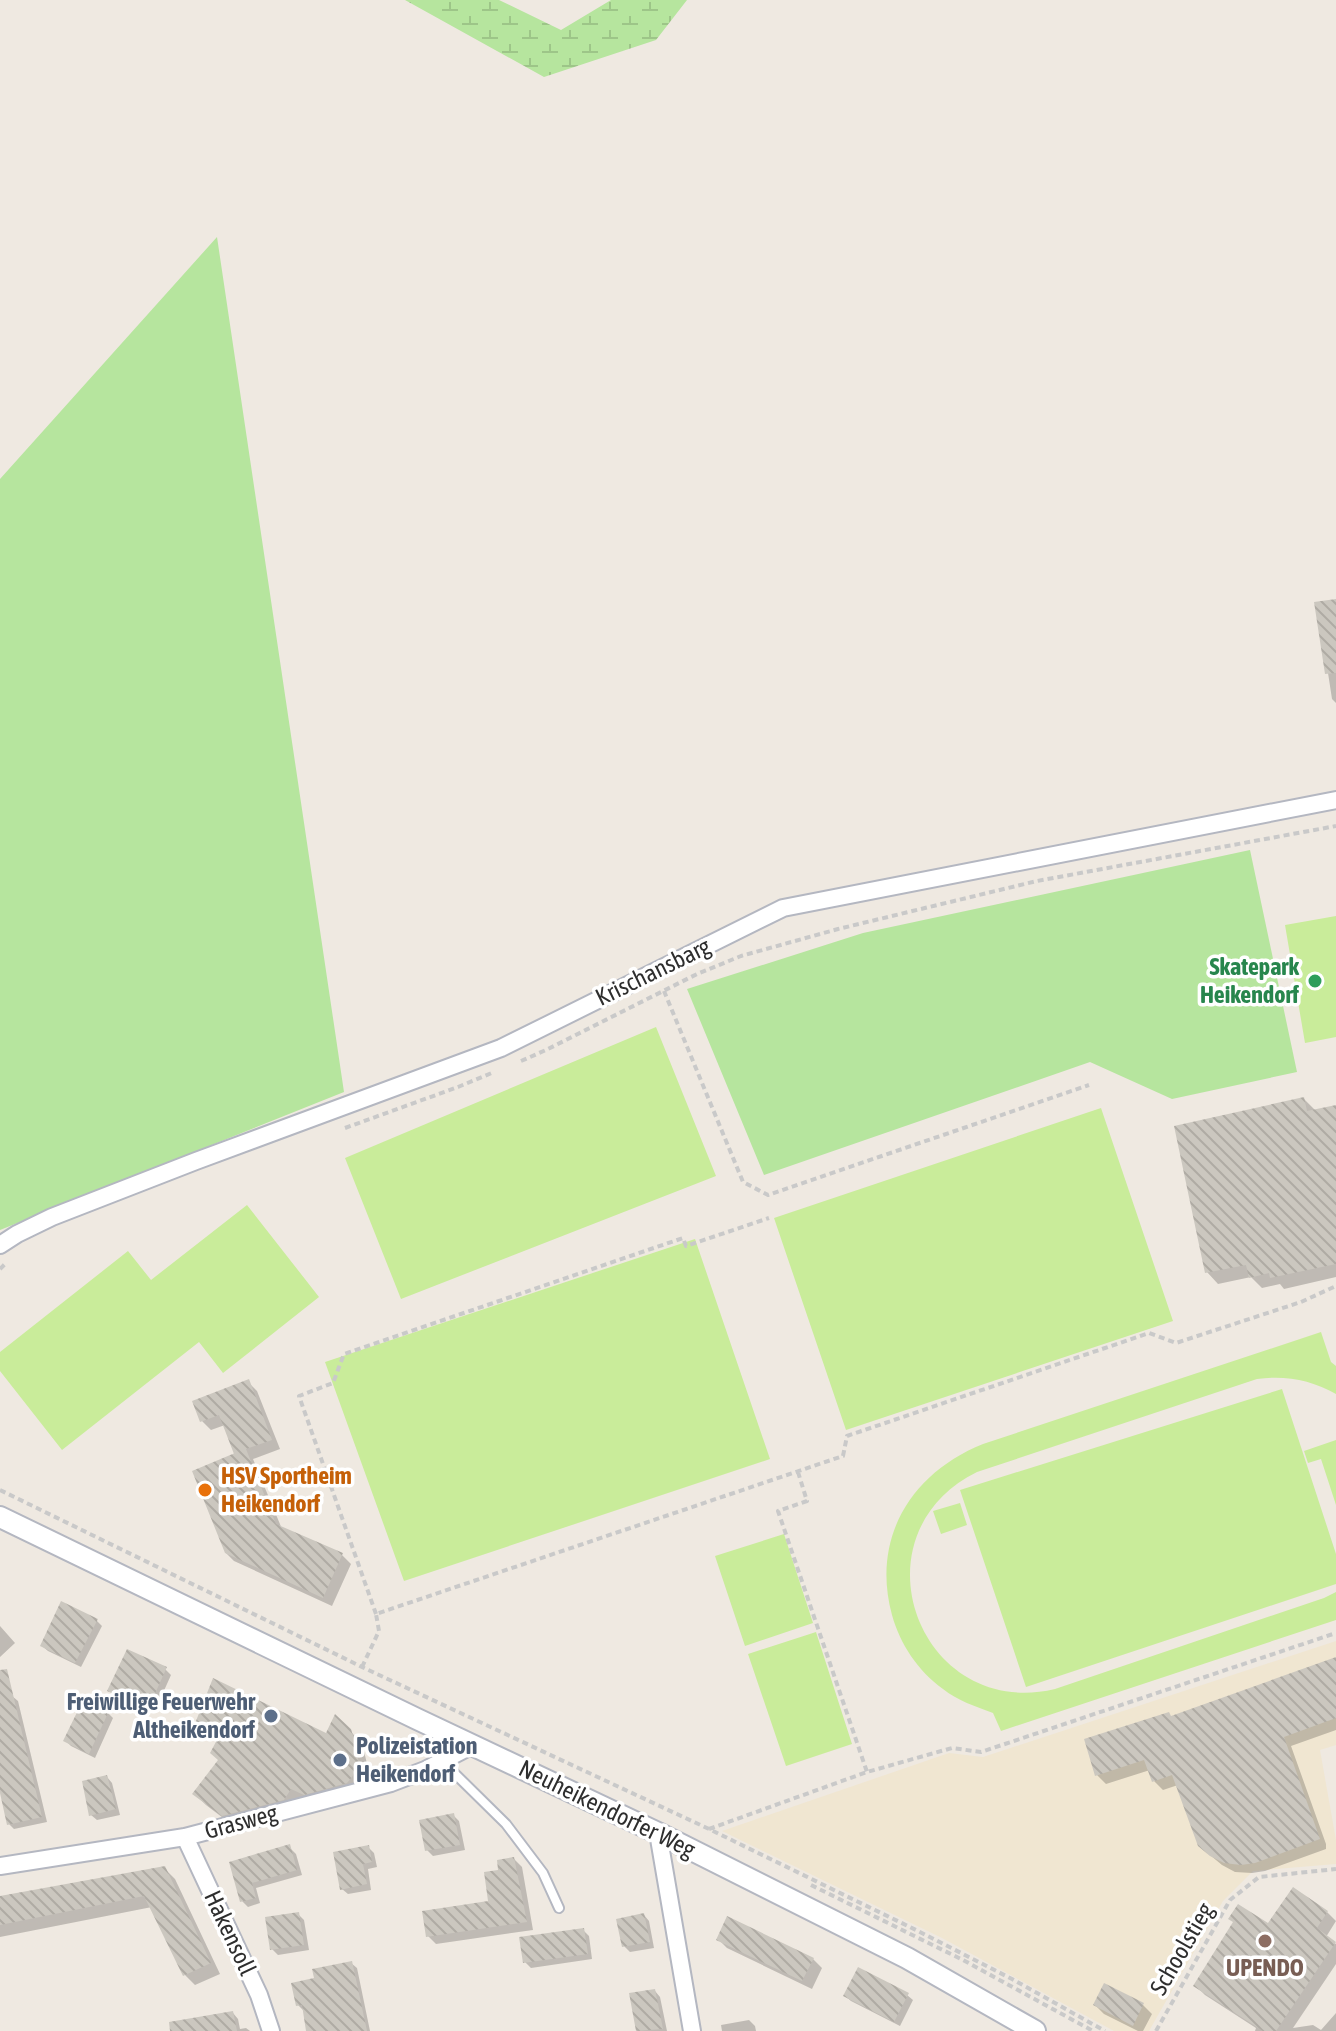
<svg xmlns="http://www.w3.org/2000/svg" width="1336" height="2031" font-family="'Asap Condensed',sans-serif">
<defs>
<pattern id="wetland-marsh" width="20" height="14" patternUnits="userSpaceOnUse" patternTransform="scale(2)"><rect width="20" height="14" fill="#b6e59e"/><path d="M1 5h8M5 5V1M11 12h8M15 12V8" fill="none" stroke="#9dc588"/></pattern>
<pattern id="building-back-hatch" width="6" height="6" patternUnits="userSpaceOnUse" patternTransform="scale(2)"><rect width="6" height="6" fill="#cbc7bf"/><path d="M-1 5l2 2M0 0l6 6M5-1l2 2" fill="none" stroke="#afaba4"/></pattern>
</defs>
<rect width="100%" height="100%" fill="#efe9e1"/>
<path fill="#f0e6d1" d="M1336,1641V1745L1320,1750L1336,1840V1864L1253,1871L1223,1901L1149,2031H1114L942,1938L722,1831L949,1753L983,1757Z"/>
<path fill="#b6e59e" d="M217,237L344,1092L0,1230V479Z
M1250,850L1297,1072L1172,1099L1090,1062L764,1175L687,989L863,933Z"/>
<path fill="url(#wetland-marsh)" d="M405,0H499L561,30L611,0H687L656,40L544,77Z"/>
<path fill="#c9ec9a" d="M1336,916V1037L1305,1043L1285,925Z
M656,1027L716,1176L401,1299L345,1158Z
M1101,1108L1173,1321L846,1430L774,1218Z
M247,1205L319,1297L223,1373L199,1342L62,1450L0,1371V1352L128,1251L151,1280Z
M695,1239L770,1459L404,1581L325,1362Z
M1321,1332L1331,1362L1336,1366V1394C1312,1380 1285,1375 1257,1379L977,1472C850,1535 919,1721 1055,1689L1324,1598L1336,1592V1620L1001,1731L993,1713C975,1706 958,1701 943,1689C918,1671 900,1644 892,1615C871,1538 911,1473 983,1444Z
M1282,1389L1336,1554V1584L1026,1687L960,1490Z
M1336,1440V1505L1321,1459L1308,1463L1304,1451Z
M960,1503L967,1525L941,1534L933,1511Z
M784,1534L813,1623L745,1646L715,1556Z
M816,1632L852,1744L786,1766L748,1654Z"/>
<path fill="#0003" d="M1336,601V703L1332,699L1322,634Z
M1304,1099L1316,1111L1336,1107V1277L1284,1289L1280,1284L1262,1288L1251,1277L1218,1284L1207,1272Z
M248,1382L257,1391L280,1449L253,1459L282,1529L342,1555L351,1564L332,1606L234,1561L225,1552L237,1455L225,1425L211,1430L202,1421Z
M96,1620L102,1626L81,1667L48,1651L42,1646Z
M0,1626L15,1643L0,1657Z
M1336,1659V1730L1291,1746L1326,1844V1849L1265,1871L1252,1873L1235,1872L1222,1865L1210,1855L1178,1785L1163,1790L1154,1781L1150,1770L1106,1784L1097,1775L1172,1717Z
M165,1669L171,1675L154,1713L115,1697L110,1691Z
M12,1696L18,1701L47,1822L14,1829L9,1824L0,1783V1698Z
M107,1712L113,1718L95,1758L71,1746L66,1741Z
M336,1717L362,1743L370,1776L359,1794L235,1827L206,1805L194,1793L220,1761L218,1742L208,1737L196,1726L326,1735Z
M107,1777L112,1783L120,1815L97,1820L91,1815Z
M453,1815L459,1821L465,1850L433,1856L427,1850Z
M368,1847L374,1853L377,1867L368,1869L371,1890L348,1894L342,1889Z
M290,1848L296,1854L302,1875L256,1888L260,1903L248,1907L242,1901L231,1863Z
M514,1859L522,1867L533,1930L436,1944L428,1936L490,1903L501,1872Z
M164,1868L175,1879L220,1974L195,1985L185,1975L152,1907L0,1937V1898Z
M1327,1912L1336,1921L1326,1937L1336,1944V1964L1293,2028L1313,2025L1321,2030L1336,2013V2031H1255L1256,2028L1205,1995L1196,1986L1269,1926Z
M298,1914L304,1920L309,1950L278,1955L272,1949Z
M644,1915L649,1921L654,1948L630,1952L624,1946Z
M583,1930L589,1936L592,1959L531,1968L525,1962Z
M718,1939L813,1959L822,1968L812,1989L727,1948Z
M351,1963L357,1968L370,2031H309L304,2011L298,2005L316,1980Z
M655,1991L660,1997L667,2031H638L632,1995Z
M907,1995L913,2000L900,2026L851,2001L845,1996Z
M1095,2005H1143L1152,2014L1143,2031H1138L1104,2014Z
M233,2013L238,2019L240,2029L246,2028L250,2031H202Z
M749,2020L755,2026L756,2031H761H722L721,2025Z"/>
<path fill="url(#building-back-hatch)" d="M1336,599V673L1325,674L1314,602Z
M1304,1097L1307,1111L1336,1105V1264L1270,1278L1269,1273L1249,1278L1246,1265L1205,1273L1174,1126Z
M249,1379L272,1440L246,1449L276,1524L343,1553L323,1598L225,1553L192,1471L235,1453L234,1454L219,1415L200,1422L192,1401Z
M61,1601L98,1619L75,1663L40,1646Z
M127,1649L167,1667L148,1709L107,1691Z
M1336,1657V1718L1284,1737L1320,1839L1255,1863L1241,1865L1224,1863L1210,1856L1198,1846L1172,1775L1152,1782L1144,1760L1095,1776L1084,1739L1169,1712L1171,1716Z
M7,1669L42,1817L7,1825L0,1793V1670Z
M213,1678L326,1733L335,1714L351,1729L355,1742L359,1764L352,1777L347,1783L304,1795L291,1789L284,1800L222,1816L192,1794L218,1760L210,1753L218,1738L194,1726Z
M84,1698L109,1711L89,1754L63,1741Z
M107,1775L116,1809L89,1816L82,1781Z
M454,1813L460,1845L425,1851L419,1820Z
M290,1844L297,1870L252,1883L256,1898L240,1902L229,1862Z
M369,1845L372,1862L363,1864L367,1884L340,1890L333,1852Z
M514,1857L527,1922L426,1937L422,1911L488,1901L484,1872L498,1870L497,1860Z
M165,1866L211,1963L183,1976L144,1896L0,1925V1896Z
M1293,1887L1328,1911L1317,1928L1336,1942L1276,2031H1263L1193,1986L1233,1922L1228,1919L1238,1904L1268,1923Z
M299,1912L304,1945L270,1950L265,1917Z
M644,1913L650,1942L622,1947L616,1919Z
M727,1916L814,1958L802,1981L716,1940Z
M584,1928L588,1954L523,1963L519,1937Z
M352,1961L367,2031H306L302,2005L296,2006L291,1983L314,1978L312,1969Z
M858,1967L909,1993L894,2022L843,1996Z
M1104,1983L1144,2003L1133,2026L1093,2005Z
M655,1989L663,2029L636,2031L629,1993Z
M233,2011L237,2031H170L169,2022Z"/>
<g fill="none" stroke-linecap="round" stroke-linejoin="round">
<g stroke="#b4b7c1" stroke-width="12">
<path id="service" d="M441,1760L506,1824L543,1873L559,1908"/>
</g>
<g stroke="#b4b7c1" stroke-width="20">
<path id="minor" d="M0,1245L17,1234L52,1217L196,1161L501,1048L783,908L1336,800
M658,1833L692,2031
M185,1837L259,1995L271,2031
M0,1866L185,1837L391,1783L425,1770L473,1745"/>
</g>
<g stroke="#b4b7c1" stroke-width="24">
<path id="tertiary" d="M0,1517L417,1719L658,1833L907,1958L1035,2031"/>
</g>
<path stroke="#c9c9c9" stroke-width="4" stroke-dasharray="6 4" stroke-linecap="butt" d="M664,991L743,1182L768,1195L1089,1085
M521,1061L546,1050L697,974L741,956L838,929L1037,881L1336,826
M345,1128L458,1087L494,1072
M0,1269L7,1262
M798,1472L807,1501L778,1511L867,1772
M0,1490L362,1667L709,1829L918,1931L1012,1979L1105,2031
M376,1614L299,1396L333,1383L344,1354L683,1238L686,1246L769,1218
M362,1667L379,1631L376,1614L843,1456L847,1436L1149,1333L1176,1343L1301,1302L1336,1286
M709,1829L867,1772L952,1748L981,1752L1336,1633
M811,1885L963,1960L1093,2031
M1156,2031L1230,1900L1259,1877L1336,1869"/>
<use href="#service" stroke="#fff" stroke-width="8"/>
<use href="#minor" stroke="#fff" stroke-width="16"/>
<use href="#tertiary" stroke="#fff" stroke-width="20"/>
</g>
<circle fill="#2e9e5b" stroke="#fff" stroke-width="3" cx="1315" cy="981" r="8"/>
<circle fill="#e8710a" stroke="#fff" stroke-width="3" cx="205" cy="1490" r="8"/>
<g fill="#5c6f8a" stroke="#fff" stroke-width="3">
<circle cx="271" cy="1716" r="8"/>
<circle cx="340" cy="1760" r="8"/>
</g>
<circle fill="#8d6e63" stroke="#fff" stroke-width="3" cx="1265" cy="1941" r="8"/>
<g text-anchor="middle" stroke-width="7" stroke-linejoin="round" paint-order="stroke">
<g font-size="24" font-weight="bold" fill="#27864d" stroke="#fff" text-anchor="end">
<text x="1299" y="975">Skatepark<tspan x="1299" dy="28">Heikendorf</tspan></text>
</g>
<g font-size="24" fill="#2e2e2e" stroke="#fff">
<text transform="translate(653 972) rotate(-26)" y="8">Krischansbarg</text>
<text transform="translate(607 1809) rotate(26)" y="8">Neuheikendorfer Weg</text>
<text transform="translate(241 1822) rotate(-15)" y="8">Grasweg</text>
<text transform="translate(230 1933) rotate(65)" y="8">Hakensoll</text>
<text transform="translate(1182 1949) rotate(-60)" y="8">Schoolstieg</text>
</g>
<g font-size="24" font-weight="bold" fill="#c56008" stroke="#fff" text-anchor="start">
<text x="221" y="1484">HSV Sportheim<tspan x="221" dy="28">Heikendorf</tspan></text>
</g>
<g font-size="24" font-weight="bold" fill="#4e5e75" stroke="#fff" text-anchor="end">
<text x="255" y="1710">Freiwillige Feuerwehr<tspan x="255" dy="28">Altheikendorf</tspan></text>
<text x="356" y="1754" text-anchor="start">Polizeistation<tspan x="356" dy="28">Heikendorf</tspan></text>
</g>
<g font-size="24" font-weight="bold" fill="#785e54" stroke="#fff">
<text x="1265" y="1976">UPENDO</text>
</g>
</g>
</svg>
